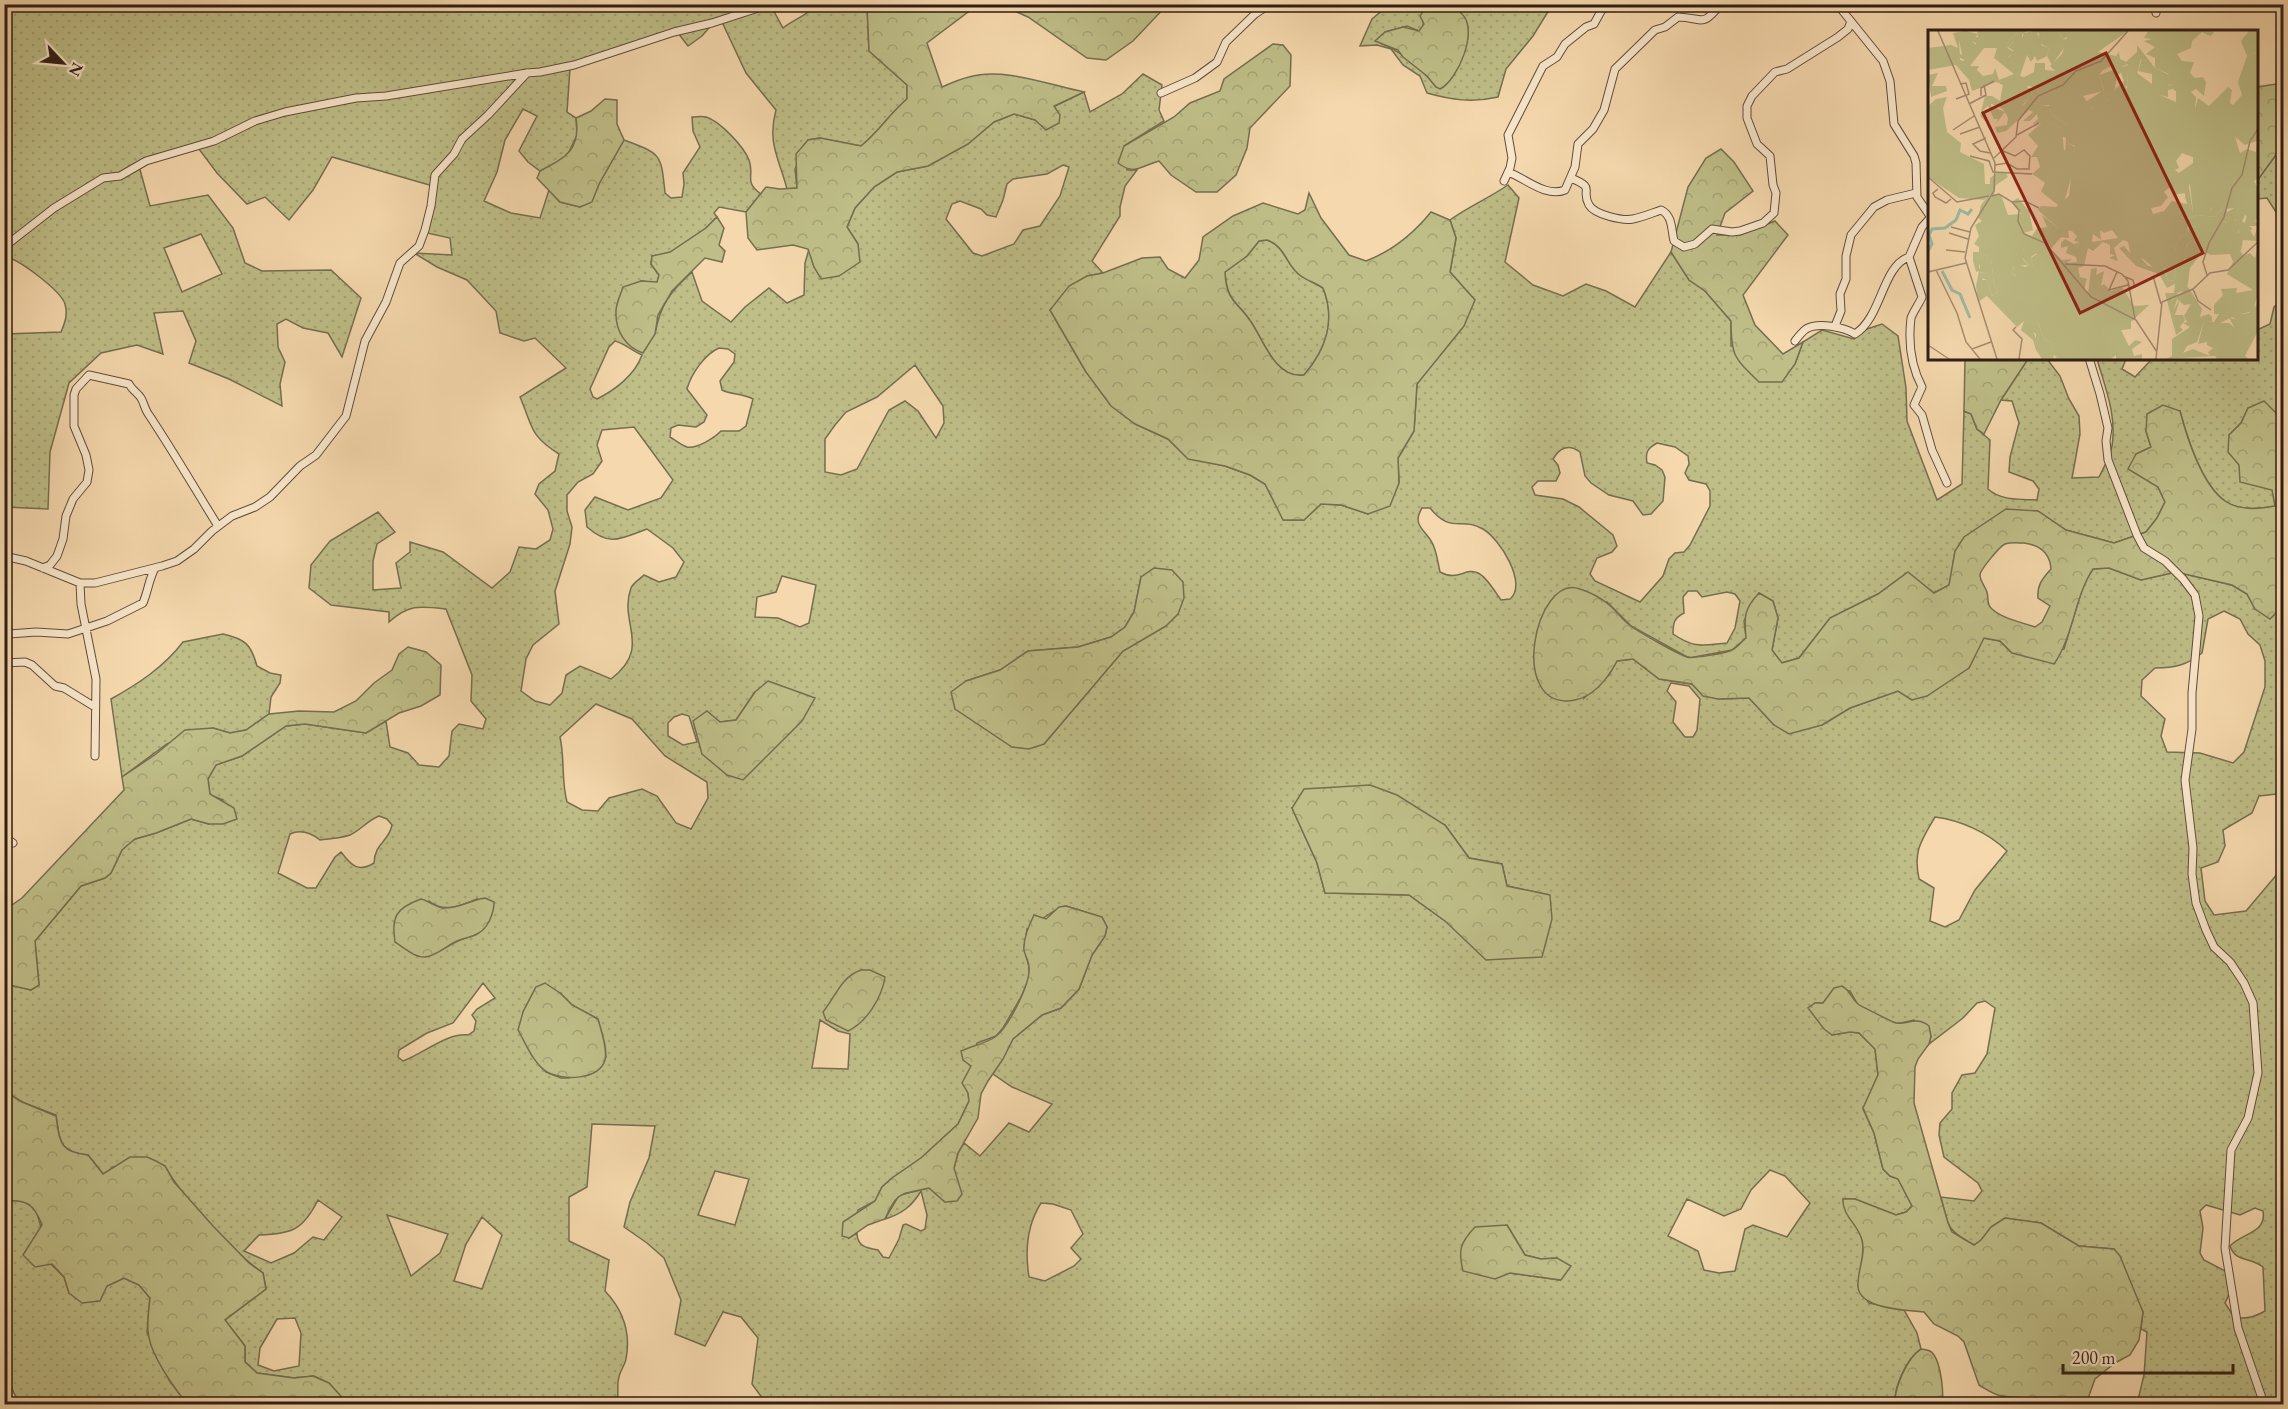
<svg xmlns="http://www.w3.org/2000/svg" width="2288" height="1409" font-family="'EB Garamond',serif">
<defs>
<pattern id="grass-dots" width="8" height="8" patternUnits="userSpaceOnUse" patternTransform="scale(1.5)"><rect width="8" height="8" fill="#bfbe88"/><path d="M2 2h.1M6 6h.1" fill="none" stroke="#a4a375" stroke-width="1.8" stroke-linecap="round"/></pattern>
<pattern id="forest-crowns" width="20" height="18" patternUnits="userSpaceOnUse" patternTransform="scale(1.5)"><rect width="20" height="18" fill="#bfbe88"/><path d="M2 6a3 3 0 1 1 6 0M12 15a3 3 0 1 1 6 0" fill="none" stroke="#a4a375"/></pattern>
</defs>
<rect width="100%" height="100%" fill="#f5d8ad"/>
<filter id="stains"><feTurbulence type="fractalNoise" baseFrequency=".00333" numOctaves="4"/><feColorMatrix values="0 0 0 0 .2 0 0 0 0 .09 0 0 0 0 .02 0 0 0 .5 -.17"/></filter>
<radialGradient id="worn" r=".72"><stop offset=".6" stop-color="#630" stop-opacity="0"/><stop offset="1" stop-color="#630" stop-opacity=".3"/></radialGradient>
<path fill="url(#grass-dots)" stroke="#766e4f" stroke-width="1.5" fill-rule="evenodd" d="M770,4L783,28C793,20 808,15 816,5H867L869,51L907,85V99C890,113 879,132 861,146L820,138L808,140L795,169L797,188L787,189C779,158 767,143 776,110L746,73L722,22H714L702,36L688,46L678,33L570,68L567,112L576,118L577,135L566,158L540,171L528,162L519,151L537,116L523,109L505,140L497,172L484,201L511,213L540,218L549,190L560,202L580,207L591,202L599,184L624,140C662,154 661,154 665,193L671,198L682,197L684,184L683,173L700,147L693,131L692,117C697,117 701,116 706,117C720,121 744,147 749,160C755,176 743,181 761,194L746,212L719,207L714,213L717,217L706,228L670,253L652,256L651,264L659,275L657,283L641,281L655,334C660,305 670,292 692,272L702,301L731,322L745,307L769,288L787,303L804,295L805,263L809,249L814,267L858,244L847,227L855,208L874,187L897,172L928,166L968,144L994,122L1014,114L1035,120L1053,107L1084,92L1090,112L1122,94L1143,74L1162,85L1159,110L1164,121L1124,146L1127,170H1137L1125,186L1120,207V216L1092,261L1103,273L1087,276L1050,310L1086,372L1135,424L1168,439L1188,458L1225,466L1250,475L1265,484L1284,520H1304L1321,504L1341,505L1368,514L1399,483L1398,458L1414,431L1417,384L1439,355L1459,282L1450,272L1456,238L1450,220C1468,207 1489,198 1508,185L1519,198L1505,262L1533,285L1563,296L1586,284L1606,291L1635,307L1671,252L1689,280L1705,291L1731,321V346L1795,364L1803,342L1822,330L1854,339L1867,329L1882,324L1898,336L1906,388L1907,421L1937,500L1962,484L1964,411L1971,414L1977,429L1990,440L1988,489C2001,501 2020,499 2037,500L2039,489L2033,481L2009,472L2010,457L2019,423L2012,401L2001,400L2028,359H2047L2060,376L2069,399L2079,416L2080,434L2072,478L2099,477C2104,467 2110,457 2112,446C2117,416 2105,387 2097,359H2126L2122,369L2135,377L2152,359L2256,358L2257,330L2270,324L2274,307L2283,300V434L2276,413L2248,408L2241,423L2229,435L2273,490L2276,506C2260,509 2240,511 2226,502C2202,486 2187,437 2180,411L2146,431L2151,447L2136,454L2158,487L2165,502L2157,518L2146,532L2114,543L2066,530L2038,511L1955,551L1950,585L1934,593L1907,573L1878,594L1830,618L1799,658L1781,663L1772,650L1778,618L1773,601L1759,593L1744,621L1746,638L1732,650L1689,658L1631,626L1607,602L1584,698L1609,675L1617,661L1633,659L1659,679L1692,684L1719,699L1749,698L1774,725H1822L1850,708L1898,691L1912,700L1969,668L1983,638L2000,641L2012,653L2064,649L2084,583L2093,569L2109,568L2141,580L2176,572L2232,585L2247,594L2255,609L2281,608L2283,600V796L2277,794L2259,796L2252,813L2223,830L2225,846L2218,862L2201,868L2205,901L2214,915L2246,911L2278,873L2283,874L2284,1389L2279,1404H2137L2144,1375L2147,1332L2141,1329L2143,1312L2114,1249L2079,1246L2041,1223L2005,1218L1991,1227L1981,1241L1974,1245C1946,1230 1948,1226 1941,1197L1974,1201L1982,1191L1978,1183L1944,1157L1939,1135L1940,1123L1952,1109V1093L1962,1075L1975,1073L1987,1054L1995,1008L1985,1001L1977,1003L1963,1018L1929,1044L1931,1036L1914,1020L1896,1024L1858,1005L1850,991L1834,989L1823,1003H1815L1809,1008L1832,1035L1850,1032L1859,1033L1875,1049L1878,1075L1863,1109L1874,1133L1883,1169L1890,1176L1898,1179L1912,1206L1906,1212L1896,1215L1855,1199H1843C1847,1217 1852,1219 1860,1233C1868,1249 1861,1270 1858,1286L1869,1303L1904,1310L1917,1333L1921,1349C1906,1359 1894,1387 1895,1404H759L763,1399L752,1384L758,1338L741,1317L723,1312L705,1346L675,1334L681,1300L664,1258L647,1243L624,1227L630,1202L649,1158L655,1126L592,1124L587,1187L569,1197V1241L609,1260L605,1291C623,1310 631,1333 626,1359C625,1365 620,1371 619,1377C616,1386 620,1396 616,1404H348L329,1383L314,1376L294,1378L257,1373L245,1362V1346L225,1320L266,1289L263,1273C233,1252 182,1197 165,1166L113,1167L104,1175L88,1155C59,1152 60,1142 56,1115L22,1102L5,1091V984L31,990L39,985L35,941L81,886L105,878L111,873L122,850L128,843L135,839L156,833L191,819L209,824L223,800L210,795L208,779L216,765L242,756L286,726L305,724L366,733L386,721L390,747L408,753L419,765L439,767L449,756L452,731L459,724L483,729L486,719L471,701L472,675L446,609C420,606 409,604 389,622V612L331,605L309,588L311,565L330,541L378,512L395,532L377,544L373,561V590L401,588L396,563L410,552V542L443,552L492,588L510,572L519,547L536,549L550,540L553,529L548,510L535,494L539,484L555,471L559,454C529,435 533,427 520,397L566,368L535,338L524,341L500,333L496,311L467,280L437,267L414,253L452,255L450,238L427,233L433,186L332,157L313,190L289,220L265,197L247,204L217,173L196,145L154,155L139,166L150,206L208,195L233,228L245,263L262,271L331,270L361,298L342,357L328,333L303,328L286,319L277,324L278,347L285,362L280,384L282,406L229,379L189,363L196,341L183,311L154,313L163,354L137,345L101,353L69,383L50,452L48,509L5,507V334L61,332C65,322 68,315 65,304C61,291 18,258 5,257V5ZM1063,165L1069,167L1060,196L1040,226L1023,230L1014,244L982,256L973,253L946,219L952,204L960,201L981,209L987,215L996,217L1003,200L1007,184L1013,179L1047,174ZM201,234L222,274L182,292L164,248ZM615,341C624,343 632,351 642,355C635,375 615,390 597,399L593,397L590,389L609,347ZM719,348L728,349L735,354L734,362L720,381L722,390C732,395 742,393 753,399L746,426L739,431H721C714,438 697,449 687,447C681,445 675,440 670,437L671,428L678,425L696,427L704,422L707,415L687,389C691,374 705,354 719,348ZM915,365L943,406L944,423L936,438L918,411L905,401L889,410L857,469L841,475L825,472V439L835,425L846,412L877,397ZM634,427L673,480L661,498L628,510L595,497L585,510L587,527C610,547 620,539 647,529L673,548L684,562L676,577L659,582L644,575C640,579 633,583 631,588C618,623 653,647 611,679L580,666L566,675L562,693L550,705L535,701L521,691L526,659L533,645L559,624L555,591L570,544L572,527L567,511V495L578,482L593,474L602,461L597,445L602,430ZM1657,443L1675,447L1688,456L1689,464L1685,473L1689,480L1706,484L1710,491V506L1690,545L1684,552L1675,553L1669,559L1663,576L1640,602L1595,581L1590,574L1597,558L1612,552L1617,546L1613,535L1579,507L1563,499L1535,495L1532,487L1538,481H1556L1560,473L1558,465L1553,459C1560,447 1569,444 1580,452L1585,476L1591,483L1609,495L1633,501L1643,515L1651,514L1663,501L1665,477L1662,470L1655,465L1647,463C1645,452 1648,448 1657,443ZM1422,508H1430C1452,535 1460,516 1483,529C1500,539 1528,584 1510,599L1501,600C1495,592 1487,577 1478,573C1465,567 1458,582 1440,572C1438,563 1437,555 1434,547C1429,531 1410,527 1422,508ZM782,576L816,585L809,623L800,627L778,618L755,617L757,597L776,592ZM1141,577L1166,626L1123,651L1044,744L966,681L1000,670L1028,651L1078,647L1111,637L1125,627L1134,612ZM1688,591H1697L1702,597L1727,592L1735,594L1740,601L1735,628L1727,643C1703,645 1695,649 1673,634C1673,623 1674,618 1684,613L1683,597ZM2224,611L2240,619L2248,634L2260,645L2265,661V687L2244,752L2233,763L2200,753L2167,752L2161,736L2165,719L2141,696L2142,680L2155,668C2175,668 2187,665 2202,653L2208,619ZM1671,683L1689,686L1700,699L1697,730L1693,737H1685L1673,722L1676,702L1667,691ZM755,692L727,775L707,712L720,722L736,720ZM596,704L632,719L665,756L707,782L708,798L691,829L676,823L657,796L642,789L609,798L598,811L582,810L567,802C561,780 565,759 560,737ZM682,714L689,716L697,742L683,745L668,736V723L674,717ZM1292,808L1445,825L1469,858L1502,864L1507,886L1550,895L1445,921L1409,895L1325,893L1317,863ZM379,816L387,819L392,825C389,842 375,842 374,863C358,873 351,865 341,852L335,857L316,888H307L278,873L290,834C301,829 311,833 320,840C330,839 341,838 350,835C361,830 368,820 379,816ZM1935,817C1960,820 1989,833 2007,851L1975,890L1959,920L1945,927L1930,921L1934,888L1919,879C1913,851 1921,841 1935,817ZM477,899V934C471,936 464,938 458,941C444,947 432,959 416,955L429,901C444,913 461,906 477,899ZM1066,906L1102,917L1107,927L1105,936L1092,955L1079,989L1061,1008L1042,1015L1013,1039L993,1074L1012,1087L1052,1104L1029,1132L1009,1123L980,1156L964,1143L958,1153L945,1202L929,1188L899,1195L885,1219C902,1214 912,1206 921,1191L927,1215L925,1229L921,1231L906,1224L903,1225L899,1239L889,1258L883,1257L878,1250C866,1248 857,1246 857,1233L849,1238L858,1210L875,1201L882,1187L892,1178L921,1158L958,1124L969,1101L968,1093L971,1066L977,1043L996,1036L1003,1028L1021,997L1029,978V967L1024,948L1027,929C1038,923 1056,907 1066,906ZM483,983L495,998L477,1009L472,1015L476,1021L474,1031L468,1035C446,1033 423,1054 403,1061L398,1057L399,1050L427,1033L453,1023ZM536,987L560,993L572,1005L598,1019L606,1057L569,1078H561L546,1072L540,1066L531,1054L523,1012ZM820,1020L838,1031L850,1034L848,1069L812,1068ZM1770,1170L1785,1176L1810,1203L1787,1237L1753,1225L1745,1229L1735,1271L1719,1273L1704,1270L1698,1251L1668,1236L1687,1199L1724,1216L1741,1209L1751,1190ZM715,1171L749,1179L735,1225L698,1215ZM318,1200L342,1217L324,1240L313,1237L294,1253L271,1263L244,1251L259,1235C292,1234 303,1230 318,1200ZM1041,1203L1053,1204L1071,1210L1083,1234L1071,1248L1081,1259L1074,1266L1045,1281L1029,1277C1025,1252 1027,1225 1041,1203ZM2206,1205L2240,1215L2255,1208L2263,1211C2267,1233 2242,1233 2230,1246C2236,1263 2249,1256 2263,1267L2265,1311C2255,1317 2245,1320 2234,1317L2225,1303L2232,1288L2227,1272L2204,1260L2200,1253L2203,1228L2200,1211ZM387,1215L448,1234L440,1253L411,1276ZM482,1217L502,1235L482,1289L454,1281L466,1244ZM1507,1225L1525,1255L1541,1259L1557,1258L1560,1280L1510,1273ZM295,1318L301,1333L299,1366L274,1371L258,1365L260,1348L277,1319Z
M1390,4L1427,5L1424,7L1423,29L1419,31L1407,26L1385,32L1382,44C1397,48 1427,74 1436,87C1454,62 1491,26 1448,5H1545L1549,10L1533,36L1506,69L1498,97C1472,103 1452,100 1427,93L1420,76L1403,65L1391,49L1377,45L1360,46L1372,19Z
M2283,145V219L2276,212L2267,198L2257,199V181Z
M1267,240C1286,247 1286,266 1301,276C1308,281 1316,283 1323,288C1336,321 1326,349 1304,375C1277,379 1264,343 1253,325C1239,301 1227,304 1225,272L1247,256L1259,241Z
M223,634C245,639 251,644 257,666L270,673L281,675L280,683L271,697L269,714L246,730L230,733L213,728L167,744L122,777L111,699C138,684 164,667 183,642Z
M21,1200L36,1209L51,1264L64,1277L69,1293L107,1286L124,1278L139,1285L150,1298L147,1332L169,1380L187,1404H19L5,1373L4,1201Z"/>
<path fill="url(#forest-crowns)" stroke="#766e4f" stroke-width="1.5" fill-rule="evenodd" d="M867,5H956L968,12L927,43L942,87C951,83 960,79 969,77C1004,67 1049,85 1084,92L1054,106L1060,115L1059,123L1046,130L1035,120L1014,114L994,122L968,144L928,166L897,172L874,187L855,208L847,227L858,244L860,262L839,276L821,279L814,267L808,249L793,245L757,250L748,238L746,212L766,187L780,189L797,188L796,154L808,140L820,138L861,146C879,132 890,113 907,99V85L869,51Z
M991,5H1167L1133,41L1106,60L1087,58L1028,17L1008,8Z
M1427,5C1440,4 1452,3 1462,14C1479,30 1458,80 1440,89L1436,87L1427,76L1403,57L1398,50L1375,41L1385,32L1403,27L1419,31L1424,24L1420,16Z
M1273,44L1283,45L1291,55L1290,86L1250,128L1247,148L1236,175L1217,192H1196L1171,175L1159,161C1140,166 1135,176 1118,163L1124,146L1174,117L1190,103L1220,91L1224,79Z
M2283,83V145L2257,181V87Z
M605,99L617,100V124L624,140L599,184L592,202L580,207L560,202L537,178L540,171C565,158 581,150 576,118L591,111Z
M1721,149L1734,162L1753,191L1725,213L1717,235H1740L1775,221L1788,235L1743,295L1755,325L1783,354L1803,342L1795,364L1782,382H1759C1734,358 1731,356 1731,321L1705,291L1689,280L1671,252L1688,187L1706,158Z
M1309,193L1321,218L1349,255L1366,261C1392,251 1414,233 1431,212L1450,220L1456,238L1450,272L1475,300L1464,326L1417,384L1414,431L1398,458L1399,483L1390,506L1368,514L1341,505L1321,504L1304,520H1283L1265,484L1250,475L1225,466L1188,459L1168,439L1135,424L1111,406L1086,372L1050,310L1069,286L1087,276L1103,273L1142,258L1160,257L1168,269L1185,278L1199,260L1203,237L1233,216L1263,203L1298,214L1305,210ZM1267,240C1286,246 1286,266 1301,276C1308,281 1316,283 1323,288C1336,320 1326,350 1304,375C1277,379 1264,343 1253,325C1239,302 1226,303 1225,272L1247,256L1259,241Z
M717,217L724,228L719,245L725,251L722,262L705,258L672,291L658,315L655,334L643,353C625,347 615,330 616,311C616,303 621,294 623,287L641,281L657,282L659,275L651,264L652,256L670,252L706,228Z
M1965,359H2028L2001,400L1984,434L1977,429L1971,414L1964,411Z
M2264,401L2276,413L2283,434V600L2281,608L2270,619L2255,609L2247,594L2232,585L2176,572L2141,580L2109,568L2093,569C2074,598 2074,635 2054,664L2012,653L2000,641L1984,638L1969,668L1927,696L1912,700L1898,691L1850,708L1822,725L1789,734L1774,725L1749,698L1718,699L1703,696L1692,684L1659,679L1633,659L1617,661C1608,678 1595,696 1575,700C1506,713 1535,572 1580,589C1589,592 1601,598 1608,604C1616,610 1622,620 1631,626C1640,633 1678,654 1687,657C1692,659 1727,653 1732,650C1737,648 1742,641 1746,638C1744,616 1744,609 1759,593L1773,601L1778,618L1772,650L1782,663L1799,658L1830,618L1878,594L1908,572L1934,593L1949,585L1955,551L1964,537L2006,509L2038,511L2066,530L2114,543L2146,532L2157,518L2165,502L2158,487L2128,469L2136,454L2151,447L2146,431L2147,414L2163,405L2180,411C2187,438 2202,485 2225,501C2239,511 2260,509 2275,506L2272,490L2240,482L2239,465L2228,452L2229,435L2241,423L2248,408ZM2024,543C2039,545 2050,553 2051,569C2042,579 2037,585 2038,598L2050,606L2042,622L2035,627C2021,622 2003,619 1992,609C1986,604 1989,599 1987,592C1985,586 1980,581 1980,575C1980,570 2000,546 2005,544C2011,542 2018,543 2024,543Z
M1154,568L1172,570L1183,582L1184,598L1178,614L1166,626L1123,651L1044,744L1029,749L1012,747L955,709L951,692L966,681L1000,670L1028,651L1078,647L1111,637L1125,627L1134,612L1141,577Z
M408,647L426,652L441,665L440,695L421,706L399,713L366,733L305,724L286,726L242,756L216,765L208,779L210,794L234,808L237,819L223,824H209L191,819L156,833L135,839L122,850L111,873L105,878L81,886L35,941L39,985L31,990L5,984V906L9,907L22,898L124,790L122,777L156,754L185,730L213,728L230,733L246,730L269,714L299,711L334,712L356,701L374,683L392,670L399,654Z
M768,681L815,698L802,721L743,780L727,775L702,754L693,721L707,711L720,722L736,720L755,692Z
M1370,785L1397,795L1445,825L1469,858L1502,864L1507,886L1550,895L1552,919L1542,957L1486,960L1445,921L1409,895L1325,893L1317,863L1292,808L1304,789Z
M485,898L494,902C494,913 488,929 477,934C470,938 462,938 455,942C445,947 436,956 425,957C415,958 403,947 395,942C391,917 396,908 421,899C429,901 435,907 443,908C458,909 471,900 485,898Z
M1066,906L1102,917L1107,927L1105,936L1092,955L1079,989L1061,1008L1042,1015L1013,1039L1003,1059L988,1081L981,1094L978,1118L958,1153L954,1168L962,1194L957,1201L945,1202L929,1188C900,1195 898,1190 885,1219L868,1225L849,1238L842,1236L843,1222L875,1201L882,1187L892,1178L921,1158L958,1124L969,1101L968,1093L962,1083L971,1066L963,1060L961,1051C972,1046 986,1043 995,1037C1008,1028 1031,983 1029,967C1029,961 1025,956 1024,950C1023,938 1029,925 1034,915L1046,919L1059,907Z
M861,970H870L885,977C882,997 867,1022 848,1031L826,1020L823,1012C836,996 841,977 861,970Z
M545,983L560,993L572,1005L598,1019C601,1030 608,1049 605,1060C599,1080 563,1081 547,1072C533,1063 526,1044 518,1030L523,1012L536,987Z
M1842,986C1851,991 1851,998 1858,1004C1862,1007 1887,1019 1893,1022C1905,1028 1914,1014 1929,1026L1931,1036L1929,1044L1918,1059L1915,1067L1914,1103L1948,1223L1952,1232L1974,1245L1981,1240L1991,1227L2005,1218L2041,1223L2079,1246L2114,1249L2120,1256L2143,1312L2139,1340L2130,1355L2115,1363L2095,1379L2086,1404H2034C2023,1394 2015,1399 2002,1396C1994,1395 1986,1389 1979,1385L1964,1342L1958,1336L1934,1324L1924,1312C1906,1310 1860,1309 1858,1287C1857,1271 1866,1256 1862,1240C1858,1224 1842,1216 1843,1199H1855L1896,1215L1906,1212L1912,1206L1898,1179L1890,1176L1883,1169L1874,1133L1863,1108L1878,1075L1875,1049L1859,1033L1850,1032L1832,1035L1824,1029L1808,1008L1815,1003H1823L1834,988Z
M4,1091L22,1102L56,1116C60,1142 59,1152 88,1155L103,1174L130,1157H147L156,1161L165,1166L174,1182L213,1226L249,1263L263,1273L266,1289L225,1320L245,1346V1362L257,1373L294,1378L313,1376L329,1383L348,1404H187C173,1386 149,1354 148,1331C147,1320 149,1308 150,1298L139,1285L124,1278L107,1286L100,1301L82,1303L69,1293L64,1277L52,1264L35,1267L23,1255L42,1225C34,1204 27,1199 5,1201Z
M1507,1225L1525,1255L1541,1259L1557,1258L1571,1266L1561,1280L1510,1273L1495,1279L1463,1271C1458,1250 1460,1243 1475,1227Z
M1921,1349C1927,1350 1931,1350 1934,1355C1941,1365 1944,1393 1942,1404H1895C1894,1388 1907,1358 1921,1349Z"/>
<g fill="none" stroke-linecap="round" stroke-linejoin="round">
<g stroke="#604c3c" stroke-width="9">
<path id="minor" d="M1837,4L1883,61L1890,81L1894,124L1914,156L1916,163L1917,197L1930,216
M2154,4L2156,13
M1161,93L1195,78L1217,62L1226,42L1255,14L1270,4
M1508,172C1525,178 1546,198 1565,190L1575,167L1578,144L1593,129L1604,110L1615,69L1655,30L1665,27L1678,17C1705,18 1701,28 1721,4
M1571,178C1597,189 1580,188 1589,205C1595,215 1623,221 1633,219C1643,217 1652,213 1661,210C1673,216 1671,229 1674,241L1684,247L1695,244L1712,229L1732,232L1740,231L1763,223L1774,213L1776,193L1773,185L1770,156L1757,144L1747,118V106L1752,96L1775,72L1787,69L1838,37L1848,29L1851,21
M1504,181L1510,168L1512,158L1508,135L1543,66L1557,57L1565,44L1586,27L1594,24L1605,4
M1930,218L1922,227L1909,257L1922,297C1919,304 1913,312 1911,318C1908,343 1911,366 1922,387L1914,405L1922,415L1932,450L1947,483
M4,247L54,208L103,178L120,176L146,161L214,141L255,121L285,112L356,98L386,96L527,73L540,72L574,65L674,32L712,23L770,4
M1835,326L1841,311L1840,294L1846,279V256L1851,235L1874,207L1887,200L1916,193
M1795,341C1798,337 1802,332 1806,329C1818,322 1844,327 1855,334C1882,317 1882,266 1909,257
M2089,358L2100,394L2108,428L2106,441L2108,460L2137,535L2144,548L2165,561L2183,579L2195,595L2199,616L2192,693V729L2185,780L2193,848L2192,874L2196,903L2206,930L2214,947L2230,962L2244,983L2253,1003L2258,1073L2248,1118L2231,1150L2225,1248L2238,1328L2264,1404
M4,556L26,561L80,583H95L162,566L177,561L194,549L212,531L232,516L255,507L270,497L300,466L316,455L346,416L365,341L386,302L400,263L419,246L425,230L431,206L435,175L454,154L462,139L488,115L527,73
M43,568L50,565L57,556L63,539L66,516L73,499L87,482L89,470L86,455L74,426V395L76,389L89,375L129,384C132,390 138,393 141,398C144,403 145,410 149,415C173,451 195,489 218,526
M80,583L81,604L96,679L95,756
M4,631L9,634L36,632L68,634L107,621L143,603C148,591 149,579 155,568
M4,663L25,662L32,665L55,686L64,688L95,707
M4,837L13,843"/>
</g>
<use href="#minor" stroke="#f8e6ca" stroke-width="7"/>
</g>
<g transform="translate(1928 30)">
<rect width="330" height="330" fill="#f5d8ad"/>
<path d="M38,1V12L31,10L32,30L36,31L47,20L48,13L44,11L45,7H50L49,1H90L79,14L80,27L86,21L80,17L87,11L93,12L96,3L106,1L110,11L111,2L116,7L113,15L121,18L119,26L109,31L107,26L103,32L99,25L92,46L96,47L106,42L107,33H117V40L127,41L122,36L134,24L139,7L135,9L129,1H200L170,22L188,26L191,22L192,29L201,33L187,41L184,32V36L175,40L171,45L176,61L155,66L164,79V75L176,65L179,71L188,58L197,56L199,59L200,42L209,43L224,54V44L210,41L214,29L226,41L237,47L241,44L227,38V28L218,24L227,17L216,11L224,9L216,8L220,1H284L286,3L282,6L274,2L264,11L263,18L249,24L254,31L266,32L262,43L267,48L275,47L278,52L276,66L268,59L263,62L268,67L267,79L270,68L281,76L300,57L304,60L302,73L305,75L314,65L310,52L319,26L327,23L330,26V148L326,151L330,159L311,163L306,178L298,179L301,188L295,193L310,190V203L322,200L326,207L330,196H316L319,185L330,193V211L315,210L307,249L299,244L305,232L302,224L283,225L275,221L262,238L257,232L259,215L272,203L266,196L259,197L261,204L252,206L247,219L250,224L246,250L240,251L237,238H226L214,228L210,232L203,227L200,212L195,210L186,218L190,231L181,228L187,225L182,224V215L175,212L165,221L160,218L156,236L150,238L152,247L159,249L156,260L160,264L163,239L169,238L168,245L176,241L173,256L176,254L183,261L194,257L206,276L221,275L203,292V299L193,300L201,316L207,310L214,312L204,319L206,326L214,324V329H188V325L183,329H126L129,327L125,325L123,312L116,309L110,292L104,298L110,314L108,320L105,310L93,300L96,291L89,297L59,266L50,272L48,256L51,241L48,242L45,231V222H51V217L46,214L51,206L47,195L54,191L50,188L53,175L60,166L56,170L31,168L0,147V76L8,69L19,67L15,78L19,102L33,113L32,122L56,134L57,154H62V148L69,143H78L80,147L68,155L66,164L73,165L80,185L93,184L83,172L90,168L101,181L105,200L96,203L104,206L110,197L113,209L122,200L134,206L123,219L134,230L144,229L139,233L149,232L148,227L138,223L140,216L133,218V213L137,209L146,214L152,212L146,211L149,206L144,201L131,199L110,180L113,176L128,177L141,166L143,149L135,141L118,142L109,147L104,144L112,137L109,127H103L110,116L100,105L113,93L104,94L110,89L109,84L102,91H95L105,82L101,80L78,101L69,103L67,97L79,95L80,88L75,79L61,73L64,66L72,71L75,55L68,52L44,61L41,50L28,35L0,40V18L23,15L30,18L25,3ZM56,18H69L66,28L86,44L71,50L67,38L65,44L55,46L49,40L51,36H42ZM258,53L261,78L232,65L240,67V60L245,59L240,55ZM92,54L108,58L113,76L121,75L123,83L140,96V113L147,116L145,121L136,120L134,99L117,89L107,73L95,75L101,67L99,63L92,69ZM307,107L317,115L329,111L328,122L319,119L312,123ZM254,123L265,127V133L251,143L247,140L251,138L248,131ZM262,153L265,183H281L284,177L288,184L296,177L288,187L269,185L260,189L262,176L257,167ZM242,157L245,165L257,163L259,174L244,171L236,181L225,184L223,178L233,176L240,167L236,162ZM172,200L176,203L184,200L190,208L164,212L165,204L173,210ZM95,219L109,224L103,228L105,236L88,246L84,244L86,236L101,235L95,229ZM57,225L63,229L66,255L70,262L64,266L59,250H54L58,242L53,243L51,236ZM10,43L4,56H18L19,61L3,67L0,45ZM260,257L274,279L272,287L281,284L284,287V292L276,291L269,312L259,316L255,323L265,319L282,326L280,322L285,318L279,315V301L291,293H301L307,298L301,288L314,290L313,284L321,283L330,273V301L317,326L321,329H289L287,326L238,329L244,326V309L262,297L255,293L259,292L256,286L263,274L256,275L249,269L246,279L243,271Z" fill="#bfbe88" fill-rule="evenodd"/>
<path d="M38,1L50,4L44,11L49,16L42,33L29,26L34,24L30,6L34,5L38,12ZM90,1H99L94,5L95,12H85L79,18L86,22L78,28L79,14ZM105,1H129L135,9H142L124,35L119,26L121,18L113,14L116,7L109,2L112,13L106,11ZM321,1H330V26L327,23L319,26L313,11ZM209,15L227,38L243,46L232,48L213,29L209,43H200L199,56L188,58L196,51L193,43L189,45L186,65L178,71L176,65L160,81L159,71L176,60L171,45L200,35L198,32L209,22ZM96,48L100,58L109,59L113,76H122L123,83L140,96V113L147,117L145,121L137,122L138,108L129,104L134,99L111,86L107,73L95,77L101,67L99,63L97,69L91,68L92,51ZM251,52L259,53L262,76L256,84L248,77V61L240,56ZM57,66H64L63,76L77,82L68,94L70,89H66L60,76L55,80L57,91L52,86ZM170,108L174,129L165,136L162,127L164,110ZM137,140L143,149L134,178L116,164L113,161L117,153L109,147L115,142ZM260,140L271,141L260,152L265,183H281L285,176L288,184L296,177L288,187L269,185L259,189L262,176L257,168L260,152L256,144ZM330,159V188L327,191L317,185L314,191L325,199L311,204L308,189L302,196L298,192L293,195L301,188L298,183L306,178V163ZM114,185L131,199L140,198L141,208L130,207L122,200L115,208L108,207L112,198L119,197ZM260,192L273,202L258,216L262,221L261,228L256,229L262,238L259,260L251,262L243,271L246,279L252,269L247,285H255L257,290L252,297L255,300L248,305L237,263H246L247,254L239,258L231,244L208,236L191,218L196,216L210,232L213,228L220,236L236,238L240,251L246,250L250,224L247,219L252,206L261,204ZM330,216V263L325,281L313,284L317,293L304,287L288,295L285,304L279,303V312L270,314L276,291L286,292L291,284H286V275L295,265L293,259L309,258L308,263L325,260L307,249L305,241L311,220L316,226L322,223L327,228ZM106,218L111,221L103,227L105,236L93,248L84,244L87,233L97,237L101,235L93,226V220ZM57,225L63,227L66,255L70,262L64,266L59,250L53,248L58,243L52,242V230ZM110,292L116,309L123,312L126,329H114L108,320V304L101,299Z" fill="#bfbe88"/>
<path fill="none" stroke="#9dbba4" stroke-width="3" d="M0,221L4,214L1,205L4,199L17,198L28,190L32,180L40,184L44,179M14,241L24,260L32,264L42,288"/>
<path fill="none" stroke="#a58d71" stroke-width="1.5" d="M10,1L67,133L66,161L43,198L37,228L69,329M53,66V58L66,51M28,69L41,64L38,53L32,54M41,74L58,65L56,55M25,100L46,86M32,104L52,97M89,105L111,93M58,108L45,114L52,121L62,123M75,121L87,126L96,120L102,126L101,138M42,126L61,131L65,142L104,144M66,128L88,107L90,91L110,66L135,55L148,41L173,31L200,1M67,135L79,133L89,139H102M0,147L29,172L61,166M10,159L5,163L7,167L18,173L23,169M64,166L71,164L84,172L97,171L111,178M84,172L91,180L90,191L96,204L117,213L163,267L208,290L229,322M23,197L42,202M21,203L40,209M18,220L37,222M137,234L177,236L194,244L200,251L207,289M8,240L29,283L38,312L52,329M0,242L38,233M189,242L181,260L200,255M279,245L275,232L281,213L296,187L304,158L314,145L322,111L330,99M195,246L205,250L207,258M225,246L233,274M265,259L270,271L283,280M88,297L85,300L94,309L91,329M0,315L21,329M44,319L63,312M228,329L234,272L265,259L282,243L300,240L330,212"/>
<path fill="#8f2418" fill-opacity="0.15" stroke="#8f2418" stroke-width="3" d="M178,23L275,223L152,283L55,83Z"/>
<rect width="330" height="330" fill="none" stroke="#2e1d16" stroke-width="3"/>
</g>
<rect width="2288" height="1409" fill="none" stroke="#f5d8ad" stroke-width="24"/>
<rect x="6" y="6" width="2276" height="1397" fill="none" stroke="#2e1d16" stroke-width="3"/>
<rect x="12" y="12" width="2264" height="1385" fill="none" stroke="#2e1d16" stroke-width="1.5"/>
<g transform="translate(63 63) rotate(116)" stroke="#f8e6ca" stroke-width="4.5" paint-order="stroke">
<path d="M0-4.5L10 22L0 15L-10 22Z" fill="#2e1d16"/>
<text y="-9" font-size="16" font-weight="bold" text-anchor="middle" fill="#2e1d16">N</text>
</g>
<path d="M2063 1364v9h170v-9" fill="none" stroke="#2e1d16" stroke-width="3"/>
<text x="2072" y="1364" font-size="18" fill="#2e1d16" stroke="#f8e6ca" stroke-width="4.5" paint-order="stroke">200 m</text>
<rect width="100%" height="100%" filter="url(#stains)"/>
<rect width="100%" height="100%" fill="url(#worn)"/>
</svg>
